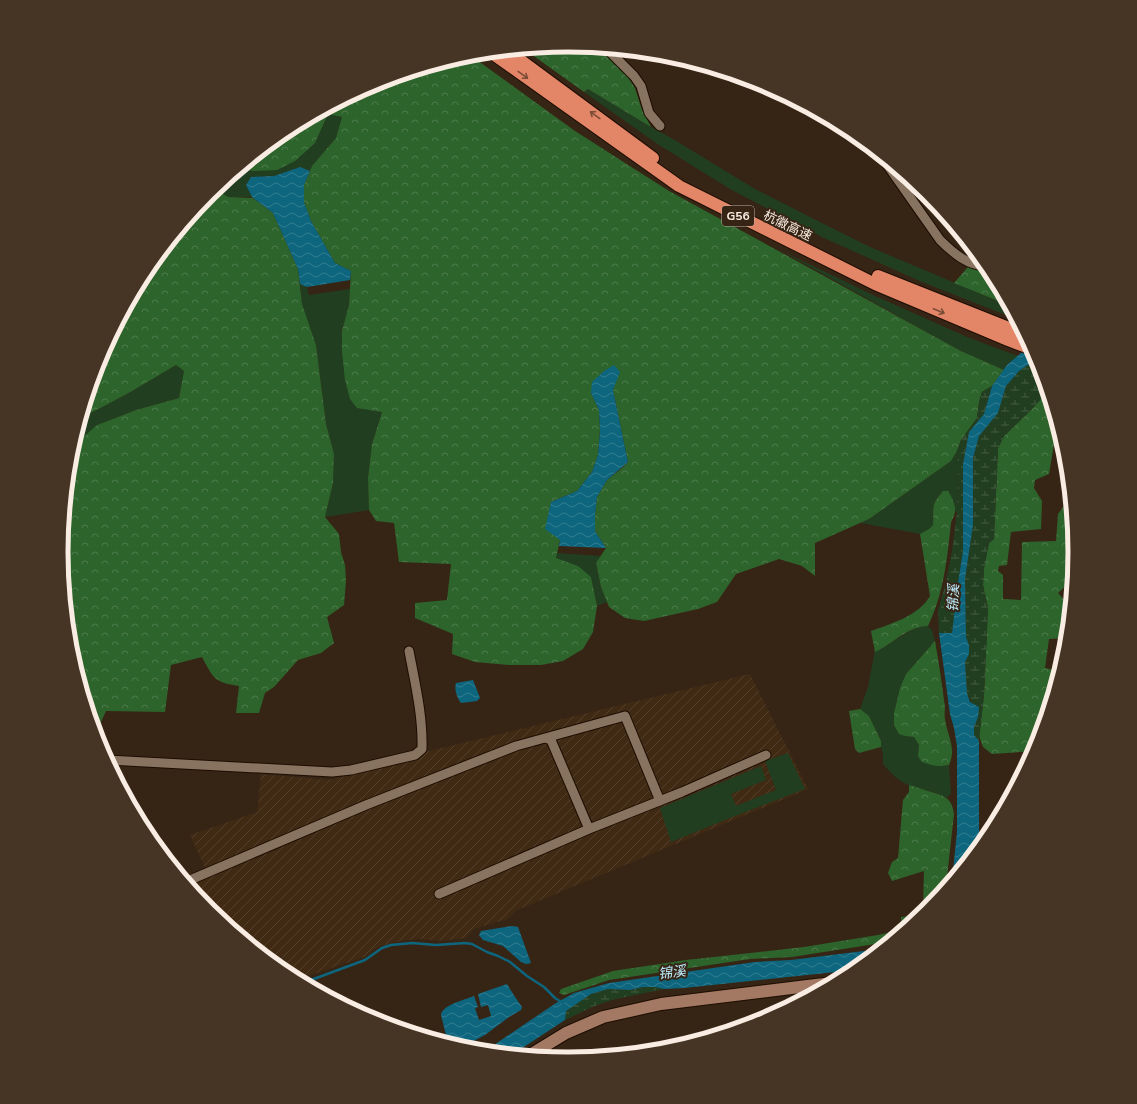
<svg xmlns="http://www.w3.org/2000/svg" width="1137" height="1104" font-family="'Nunito Sans','Noto Sans SC',sans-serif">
<defs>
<pattern id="industrial-furrows" width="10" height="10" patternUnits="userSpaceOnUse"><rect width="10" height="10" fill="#402a14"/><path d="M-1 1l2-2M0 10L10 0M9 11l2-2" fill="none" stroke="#533f2b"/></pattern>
<pattern id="forest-crowns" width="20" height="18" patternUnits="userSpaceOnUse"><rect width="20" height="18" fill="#2d642b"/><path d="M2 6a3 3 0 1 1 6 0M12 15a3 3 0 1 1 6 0" fill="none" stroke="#4c7a4a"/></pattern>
<pattern id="wetland-marsh" width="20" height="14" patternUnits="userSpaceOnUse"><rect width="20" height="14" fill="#213f20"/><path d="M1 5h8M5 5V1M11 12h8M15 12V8" fill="none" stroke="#425b40"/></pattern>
<pattern id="water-waves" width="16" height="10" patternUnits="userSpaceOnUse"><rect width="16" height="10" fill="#0d667e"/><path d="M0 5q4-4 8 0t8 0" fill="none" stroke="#317c90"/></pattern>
</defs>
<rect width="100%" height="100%" fill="#362515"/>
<path fill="url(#industrial-furrows)" d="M750,674L808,789L517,910L507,919L474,929L466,938L443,941L417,939L401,941L380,946L364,957L305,977L289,975L210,910L178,872L192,873L205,868L190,835L257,812L261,774L329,780L415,759L425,752Z"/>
<path fill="#213f20" d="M588,89L651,127L673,139L755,189L806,215L870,247L1009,306L1016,319L922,282L824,238L730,189L656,143L584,92Z
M328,114L342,117L336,138L312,166L310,171L300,167L274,176L251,177L246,185L252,197H228L215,189L240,169L253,171L315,143Z
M778,249L873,295L967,337L1018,356L1007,365L1004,370L961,351Z
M300,284L307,287L309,295L350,289L349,305L342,331L382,411L372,444L368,478L369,510L325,517L333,483L334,454L326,424L316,345L302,304Z
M176,365L184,371L179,398L136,410L97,425L71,455L83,415L84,416C116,401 146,383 176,365Z
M957,451L958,464L957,512L955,511L952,499L943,491C930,505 934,507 933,525L929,529L920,534L861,523L869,519L951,461Z
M557,553L601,556L596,564L601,587L607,602L597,606L591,577L556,558Z
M922,626H928L932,630L935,641L906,674L900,688L894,713L905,736L914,737L919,745L918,756L942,766L949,765L951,793L947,798C936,791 923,790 911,786C899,782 891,773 883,764V754L881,747V741L869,716L860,709L868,687L875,650L881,649L910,631Z
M788,753L805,789L740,814L671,842L660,808L761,766L766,780L731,794L736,806L776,790L765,761Z"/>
<path fill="url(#forest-crowns)" d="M565,45L570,51L577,46L598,48L628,77L635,88L642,110L651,127L588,89L584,92L524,49Z
M470,55L575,131L669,191L961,351L1004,370L992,386L982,392L979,402L977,418L961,440L957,451L951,461L869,519L815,543V576L802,566L779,559L736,574L717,602L698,609L644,621L625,618L609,607L601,587L596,563L606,548L595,531V515L597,497L607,480L622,468L628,462L613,390L619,372L591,393L599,410L600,430L598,455L592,472L577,491L551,502L560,540L556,558L578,566L591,577L597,606L593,632L583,649L563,661L541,665H509L475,662L452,654L453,634L415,618V603L447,600L451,564L399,562L394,523L376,521L369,510L368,478L372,444L382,412L357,408L350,399L345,380L342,351V331L349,305L351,271L335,263L311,221L304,202V185L312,166L336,138L342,117L328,114L315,143L295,161L277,170L253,171L240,169L287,130L375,84Z
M215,189L228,197L253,198L273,213L298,269L302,304L316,345L326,424L334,454L333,483L325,517L339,534L341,552L345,565L346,581L344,605L327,617L334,643L321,653L298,660L274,687L265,693L259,713H236L239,686C214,682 214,679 202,657L171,665L165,712L106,711L96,733L71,651L62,552L71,455L79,441L97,425L136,410L179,398L184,371L176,365C146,383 116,401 84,416L83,415L100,358L147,270L210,193Z
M968,267L986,271H990L1008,305L954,283Z
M1047,392L1065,451L1055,438L1049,474L1035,480L1034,488L1042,501L1041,529L1011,532L1007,565L999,566L998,571L1003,575V599L1021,600L1022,542L1056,541L1058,514L1070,498L1075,552L1072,588L1068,584L1058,593L1066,602L1067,638L1049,639L1045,668L1054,670L1053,693L1037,746L1034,751L992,754L983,747L979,736L984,695L988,608L983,585L984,568L989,543L994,539L998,448L1004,436L1032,409Z
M943,491H948C951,496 956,505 955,511C955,515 952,519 951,523C947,559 944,593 928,626C908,626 893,644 875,652L871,631C890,624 919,616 930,596L920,534L929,529L933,525C934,507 930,506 943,491Z
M935,641C939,663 942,685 945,707C945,711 944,715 945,719C947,735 957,748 949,765C939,767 931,766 921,761L918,756L919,745L914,737L905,736L899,734L894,725V713L900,688L906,674Z
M860,709L869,716L881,741V747L859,753L855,749L849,711Z
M909,785C916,787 922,789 928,791C943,795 952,797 954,814L947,877L945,888L927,911L888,942L792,957L750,959L609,980L564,995L559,993L561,989L613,971L686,960L804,947L878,935L901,930V917L919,915L923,908L924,871L892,881L888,873L892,862L898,858L903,800L909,792Z"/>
<path fill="url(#wetland-marsh)" d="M1037,359L1047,392L1032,409L1004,436L998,448L994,539L989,543L984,568L983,585L988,608L984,695L979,741L974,735V727L978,717L967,693L965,662L969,654V645L966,637L965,579L973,525V458L979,436L998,413L1006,386L1019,371Z
M992,386L984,414L969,432L963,464V551L958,583L952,633H939L938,611L946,582L952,551L957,512L958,464L957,451L961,440L977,418L979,402L982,392Z
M643,987H655L664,989L612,1000L592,1007L565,1020L566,1011L591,994L608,989L630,990Z"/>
<path fill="url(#water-waves)" d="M300,167L310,171L304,185V202L311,221L335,263L351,271L350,280L307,287L300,284L298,269L273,213L252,197L246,185L251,177L274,176Z
M1030,345L1037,359L1019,371L1006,386L998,413L979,436L973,458V525L965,579L966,637L969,645V654L965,662L967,693L970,702L979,707L978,717L974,727V735L979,741V847L952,880L957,832V746L954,728L950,714L939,633H952L958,583L963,551V464L969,432L984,414L992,386L1007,365Z
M614,365L620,372L613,390L628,462L607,480L597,497L595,515V531L606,548L559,546L560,540L545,529L551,502L577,491L592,472L598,455L600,431L599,410L591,393L592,382L604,371Z
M473,680L480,698L477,701L461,703C457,698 454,689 456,683Z
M512,926L518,927L531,963L526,964L521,962L503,946L483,940L479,935L481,931Z
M880,949L854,970L684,988L664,989L655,987H643L630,990L608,989L591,994L566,1011L565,1020L513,1054L485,1051L556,1003L574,993L609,983L755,962L791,960Z
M507,984L515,997L522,1007L521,1010L509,1017L485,1035L464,1046L462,1047L448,1043L441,1015C442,1005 464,1000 474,996L478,1007L475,1008L479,1020L491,1016L488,1005L481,1007L478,994Z"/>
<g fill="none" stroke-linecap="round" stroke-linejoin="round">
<path stroke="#0d667e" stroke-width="2.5" d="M300,981L311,980L365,960L382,948L391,945L412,943L436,945L465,943L472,944L487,952L498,956L510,962L527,976L544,987L555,998L563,1003"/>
<g stroke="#1d0d01" stroke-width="11">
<path id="street" d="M607,49L634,76L641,86L649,113L660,126
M881,156L940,240C953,253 968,266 987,266
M545,738L625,716L660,801
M108,760L332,772L351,770L415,755L422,749C423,716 415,683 409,651
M186,881L190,880L366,805L516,746L545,738L551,740L589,829
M439,894L589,829L682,792L766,755"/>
</g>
<g stroke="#1d0d01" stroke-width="14">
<path id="secondary" d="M530,1055L566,1033L603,1017L630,1011L661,1004L832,983"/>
</g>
<g stroke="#1d0d01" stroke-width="14">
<path id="highway" d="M508,51L653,158
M492,53L679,186L875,284L1008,340L1032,349
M878,276L1024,334"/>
</g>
<use href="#street" stroke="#887361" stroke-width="9"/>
<use href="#secondary" stroke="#a37963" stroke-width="12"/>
<use href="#highway" stroke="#e38668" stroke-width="12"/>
</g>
<defs><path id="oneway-shaft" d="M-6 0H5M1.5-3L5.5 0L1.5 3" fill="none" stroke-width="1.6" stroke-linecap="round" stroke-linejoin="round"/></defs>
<g stroke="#7b4c36">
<use href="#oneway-shaft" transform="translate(523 75) rotate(36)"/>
<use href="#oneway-shaft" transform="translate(595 115) rotate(-144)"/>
<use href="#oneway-shaft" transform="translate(939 311) rotate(23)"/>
</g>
<g text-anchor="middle" stroke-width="4" stroke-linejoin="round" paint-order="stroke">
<rect fill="#362515" stroke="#beb1a5" stroke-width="1" x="722" y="206" width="32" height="20" rx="3"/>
<g font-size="12" font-weight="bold" fill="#f9ede3">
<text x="738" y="220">G56</text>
</g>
<g font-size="13" fill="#f9ede3" stroke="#362515">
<text transform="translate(788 225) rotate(26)" y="5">杭徽高速</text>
</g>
<g font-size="14" font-style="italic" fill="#bbebfc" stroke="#362515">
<text transform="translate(953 598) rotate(-88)" y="5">锦溪</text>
<text transform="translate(672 972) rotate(-7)" y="5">锦溪</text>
</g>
</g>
<path d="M0 0H1137V1104H0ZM68 552a500 500 0 1 1 1000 0a500 500 0 1 1-1000 0Z" fill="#463525" fill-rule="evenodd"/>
<path fill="none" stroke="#f9ede3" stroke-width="5" d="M68 552a500 500 0 1 1 1000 0a500 500 0 1 1-1000 0Z"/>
</svg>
